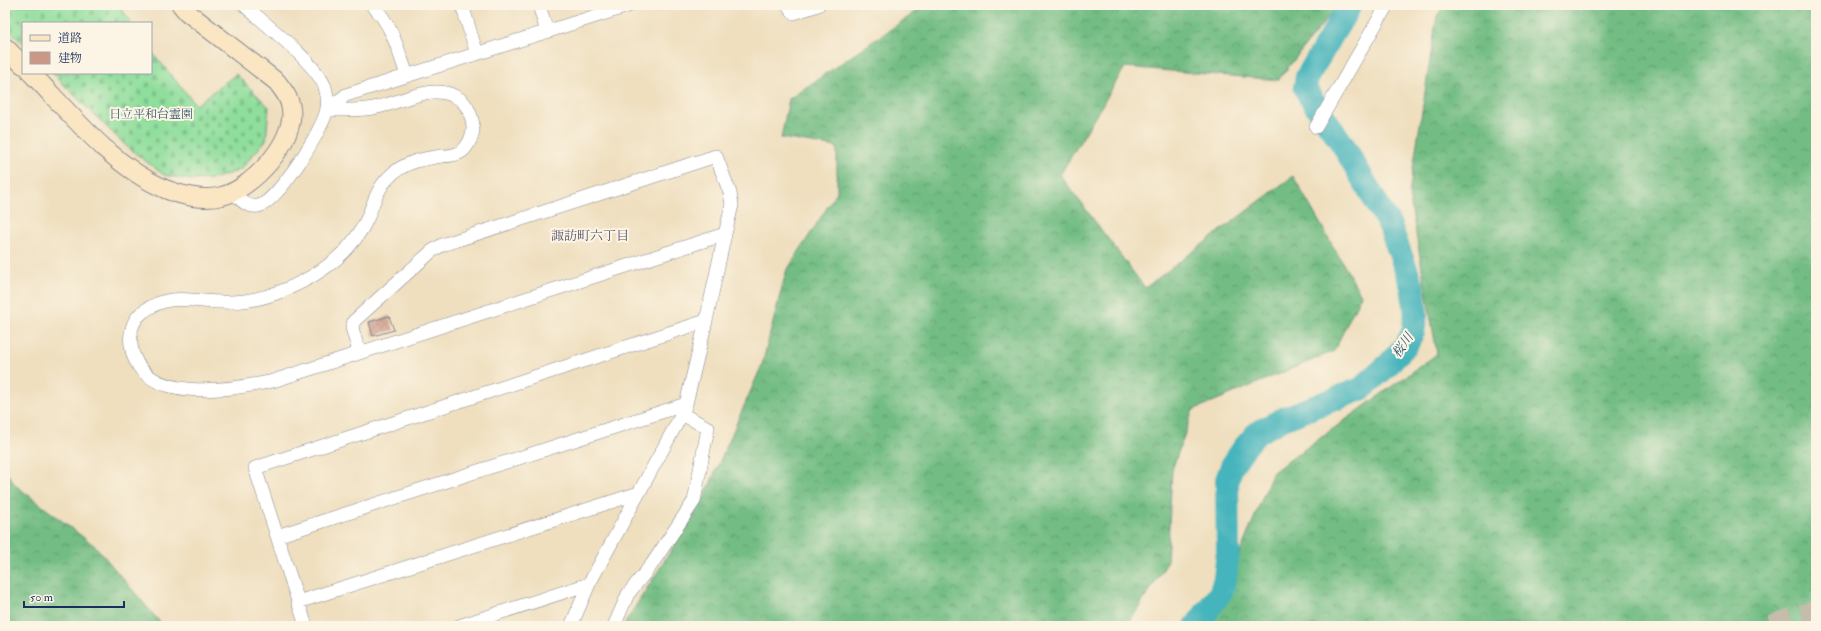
<svg xmlns="http://www.w3.org/2000/svg" width="1821" height="631" font-family="'IM FELL Double Pica','Noto Serif JP',serif">
<defs>
<pattern id="forest-crowns" width="20" height="18" patternUnits="userSpaceOnUse"><rect width="20" height="18" fill="#73bd84"/><path d="M2 6a3 3 0 1 1 6 0M12 15a3 3 0 1 1 6 0" fill="none" stroke="#5e9a6f"/></pattern>
<pattern id="cemetery-stones" width="16" height="16" patternUnits="userSpaceOnUse"><rect width="16" height="16" fill="#8fde9c"/><path d="M2 7V4a2 2 0 0 1 4 0v3zM10 15v-3a2 2 0 0 1 4 0v3z" fill="#7bbf89"/></pattern>
<pattern id="water-rules" width="6" height="5" patternUnits="userSpaceOnUse"><rect width="6" height="5" fill="#45b4bc"/><path d="M0 2.5h6" fill="none" stroke="#39939c"/></pattern>
<pattern id="building-cross-hatch" width="8" height="8" patternUnits="userSpaceOnUse"><rect width="8" height="8" fill="#cd9786"/><path d="M0 0l8 8M0 8l8-8" fill="none" stroke="#a67c71"/></pattern>
</defs>
<rect width="100%" height="100%" fill="#fcf5e5"/>
<filter id="ink" filterUnits="userSpaceOnUse"><feTurbulence type="fractalNoise" baseFrequency=".025" numOctaves="2"/><feDisplacementMap in="SourceGraphic" scale="8" xChannelSelector="R" yChannelSelector="G"/><feConvolveMatrix kernelMatrix="1 2 1 2 8 2 1 2 1" color-interpolation-filters="sRGB"/></filter>
<filter id="wash" filterUnits="userSpaceOnUse"><feTurbulence type="fractalNoise" baseFrequency=".012" numOctaves="4" result="noise"/><feDisplacementMap in="SourceGraphic" scale="16" xChannelSelector="R" yChannelSelector="G"/><feGaussianBlur stdDeviation="0.9" result="paint"/><feColorMatrix in="noise" values="0 0 0 0 0 0 0 0 0 0 0 0 0 0 0 0 0 1.4 0 .05"/><feComposite in="paint" operator="in"/></filter>
<g filter="url(#wash)">
<rect width="100%" height="100%" fill="#efdfbf"/>
<path fill="url(#forest-crowns)" stroke="#477671" d="M926,5H1338L1278,80L1125,67L1060,175L1145,288L1293,176L1361,295L1334,351L1193,410L1172,470L1167,563L1127,626H623L703,500L762,365L786,272L837,192V147L781,138L789,99Z
M1445,5H1806L1816,16V626H1210L1273,472L1437,354L1409,194L1437,16Z
M5,470L15,485L96,547L163,626H5Z"/>
<path fill="url(#cemetery-stones)" stroke="#55867d" d="M5,5H119L131,23H23V44L5,26Z
M151,51L196,105L236,74L269,107L266,140L240,170L213,179L192,180L164,175L126,146L52,73H151Z"/>
<path fill="url(#water-rules)" stroke="#30728d" d="M1210,602L1217,604L1199,626H1190Z"/>
<g fill="none" stroke-linecap="round" stroke-linejoin="round">
<path stroke="#45b4bc" stroke-width="24" d="M1196,626L1221,592L1225,578L1228,552L1227,480L1232,466L1244,448L1257,433L1285,418L1361,389L1388,365L1407,344L1413,332L1416,314L1412,286L1390,226L1343,145L1308,94L1305,87L1307,77L1350,5"/>
</g>
<g id="blocks">
<path fill="url(#building-cross-hatch)" d="M389,316L394,330L373,336L369,322Z"/>
</g>
</g>
<g filter="url(#ink)">
<use href="#blocks" fill-opacity="0" stroke="#85878e" stroke-width="1"/>
<g fill="none" stroke-linecap="round" stroke-linejoin="round">
<path stroke="#c5bcac" stroke-width="22" stroke-dasharray="22 11" stroke-linecap="butt" d="M1771,626L1816,611"/>
<g stroke="#85878e" stroke-width="14">
<path id="street" d="M372,5C392,24 398,50 407,75
M462,5L477,54
M539,5L547,32
M788,5L794,13L818,5
M327,110C344,110 362,111 378,107C405,101 436,81 461,100C468,106 473,118 473,128C473,136 468,147 461,152C456,155 448,156 442,156C422,159 403,162 388,178C377,189 373,205 367,219C351,254 316,277 282,291C262,299 241,303 220,302C190,302 172,292 144,311C133,319 129,332 131,345C139,406 232,390 273,381L725,234L706,321
M327,110L346,95L631,5
M1316,127L1387,5
M233,192C240,199 247,208 258,206C277,203 325,127 327,108C328,102 327,94 325,87C315,62 265,24 244,5
M359,352L352,328L354,321L432,251L442,245L716,156L730,193L732,205L725,234
M277,536L686,404
M298,602L639,493
M306,626L255,468L706,321L686,404L682,414L589,584L571,626
M459,626L589,584
M614,626L628,594L652,564L694,501L708,428L682,414"/>
</g>
<g stroke="#85878e" stroke-width="20">
<path id="secondary" d="M5,47L23,65
M31,73C71,114 112,166 165,189C182,196 205,201 222,196C252,189 296,141 291,109C290,98 283,90 277,82L187,12L181,5"/>
</g>
<use href="#street" stroke="#fff" stroke-width="13"/>
<use href="#secondary" stroke="#fbe6c4" stroke-width="18"/>
</g>
</g>
<g text-anchor="middle" stroke-width="4" stroke-linejoin="round" paint-order="stroke">
<g font-size="12" fill="#385b6e" stroke="#fcf5e5">
<text x="151" y="118">日立平和台霊園</text>
</g>
<g font-size="13" fill="#59536c" stroke="#fcf5e5">
<text x="590" y="240">諏訪町六丁目</text>
</g>
<g font-size="13" font-style="italic" fill="#28577a" stroke="#fcf5e5">
<text transform="translate(1402 345) rotate(-55)" y="5">桜川</text>
</g>
</g>
<rect width="1821" height="631" fill="none" stroke="#fcf5e5" stroke-width="20"/>
<rect x="22" y="22" width="130" height="52" fill="#fcf5e5" stroke="#a2a6af"/>
<rect x="30" y="35" width="20" height="6" fill="#fbe6c4" stroke="#a2a6af"/>
<text x="58" y="42" font-size="12" fill="#1b2f5e">道路</text>
<rect x="30" y="52" width="20" height="12" fill="#cd9786" stroke="#a2a6af"/>
<text x="58" y="62" font-size="12" fill="#1b2f5e">建物</text>
<path d="M24 601v6h100v-6" fill="none" stroke="#1b2f5e" stroke-width="2"/>
<text x="30" y="601" font-size="12" fill="#1b2f5e" stroke="#fcf5e5" stroke-width="3" paint-order="stroke">50 m</text>
</svg>
